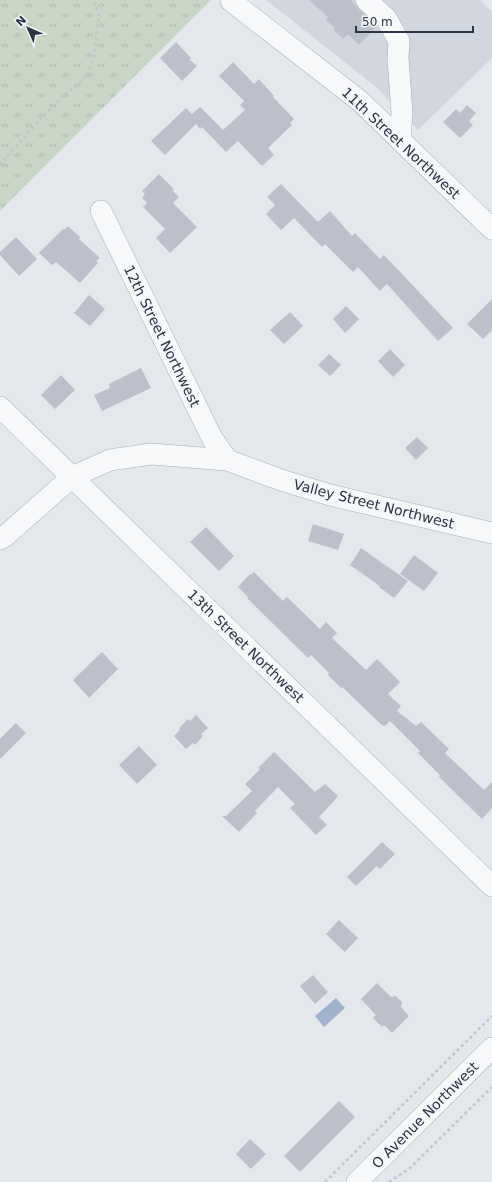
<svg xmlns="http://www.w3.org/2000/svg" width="492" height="1182" font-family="'DejaVu Sans',sans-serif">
<defs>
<pattern id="grass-tufts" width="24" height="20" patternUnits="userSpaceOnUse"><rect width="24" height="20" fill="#c9d6c5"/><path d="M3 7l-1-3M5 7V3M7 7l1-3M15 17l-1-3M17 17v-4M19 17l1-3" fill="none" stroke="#adb8ab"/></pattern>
</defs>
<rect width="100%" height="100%" fill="#e4e7ec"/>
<path fill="#d2d6de" d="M266,0H480L492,12V58L418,130L375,86Z"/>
<path fill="url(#grass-tufts)" d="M0,0H211L0,211Z"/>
<path fill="#9fb4cc" d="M336,998L345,1008L324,1027L315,1016Z"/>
<path fill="#bbc0ca" d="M309,0H351L358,9L377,26L359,45L348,34L343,39L334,30L335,28L326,20L328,17Z
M176,42L191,58L190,60L197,66L182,81L160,58Z
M233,62L254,84L259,79L274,96L273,97L294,119L290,123L292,125L268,148L274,155L262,166L238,141L226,152L202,127L200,129L196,124L165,155L151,141L186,108L192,114L200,107L223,130L245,110L240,105L244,101L219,76Z
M467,105L476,113L469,121L473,125L460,138L443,122L456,109L460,113Z
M159,174L174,189L172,190L179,197L173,203L197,227L170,253L156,238L165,229L143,207L147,203L142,198L145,194L142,191Z
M281,184L318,222L330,211L352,236L355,233L380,259L384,255L453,328L438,341L387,284L380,291L358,267L353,272L325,244L322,247L294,218L281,230L266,214L275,205L267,197Z
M68,226L80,237L79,239L100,258L96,261L98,263L80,283L56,262L52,265L39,253L63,229L64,230Z
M16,237L37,259L19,276L0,255V252Z
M89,295L105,309L90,326L74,313Z
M492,299V330L483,339L467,324Z
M346,306L359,319L345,333L333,319Z
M290,312L303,326L284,344L270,330Z
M390,349L405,365L393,377L378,361Z
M329,354L341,365L330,376L318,365Z
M141,368L151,388L102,411L94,395L110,388L109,384Z
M61,375L75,390L55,409L41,395Z
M417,437L428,448L416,460L405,448Z
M313,524L344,534L338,550L308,541Z
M206,527L234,556L219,571L190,542Z
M361,548L408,581L394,598L379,587L380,586L350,565Z
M414,555L438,573L424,591L400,574Z
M254,572L283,601L287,597L320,629L326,622L337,633L332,638L366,670L377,659L400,682L388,694L401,706L397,711L416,726L421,722L449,749L445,753L484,790L492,782V808L482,819L439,777L440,775L418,753L420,751L390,721L385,726L384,725L383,726L342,687L341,688L328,675L329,673L311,655L308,658L247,598L248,597L238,587L250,574L251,575Z
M102,652L118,669L89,698L73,680Z
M196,715L208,728L201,734L203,736L195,745L193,743L186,749L174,736L180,730L179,728L188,719L190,721Z
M16,723L26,733L0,759V739Z
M139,746L157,765L137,784L119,765Z
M274,752L315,792L325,784L338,796L333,802L319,817L327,825L316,835L290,808L295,804L278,787L255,811L257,813L239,832L222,816H226L252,791L245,784L260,769L258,768Z
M382,842L395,854L380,869L377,866L356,886L347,877Z
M339,920L358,938L345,952L326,934Z
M313,975L328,992L315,1004L300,986Z
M377,983L391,997L396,996L402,1002L401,1007L409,1016L392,1033L384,1025L382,1027L373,1018L376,1015L361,999Z
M339,1101L355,1117L300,1172L284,1156Z
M250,1139L266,1154L251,1169L236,1154Z"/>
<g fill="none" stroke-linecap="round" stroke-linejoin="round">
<g stroke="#a9aeb7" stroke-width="22">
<path id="minor" d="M366,0L386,18L399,41L398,58L402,113L400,139
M231,1L360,101L492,229
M101,211L212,438L227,460
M0,407L492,886
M0,539L5,536L72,477L110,460L151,454L227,460L281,480L330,495L492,533
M357,1182L492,1048"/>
</g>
<path stroke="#c2c5cb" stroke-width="2.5" stroke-dasharray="3 3" stroke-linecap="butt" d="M0,165L34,126L61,98L81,82L89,71L94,56L99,16L96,5L92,0
M325,1182L492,1016
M389,1182L410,1168L492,1087"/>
<use href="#minor" stroke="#f7f8fa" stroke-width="21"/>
</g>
<g text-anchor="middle" stroke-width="3" stroke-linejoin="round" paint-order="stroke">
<g font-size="14" fill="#2b3445" stroke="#f4f6f9">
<text transform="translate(401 143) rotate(43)" y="5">11th Street Northwest</text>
<text transform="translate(162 336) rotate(64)" y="5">12th Street Northwest</text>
<text transform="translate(374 504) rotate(14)" y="5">Valley Street Northwest</text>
<text transform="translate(246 646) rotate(44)" y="5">13th Street Northwest</text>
<text transform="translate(425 1115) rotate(-45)" y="5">O Avenue Northwest</text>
</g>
</g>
<g transform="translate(28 28) rotate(315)" stroke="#f4f6f9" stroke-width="3" paint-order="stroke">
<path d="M0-3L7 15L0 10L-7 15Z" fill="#2b3445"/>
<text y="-6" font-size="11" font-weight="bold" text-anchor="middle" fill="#2b3445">N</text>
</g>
<path d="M356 26v6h117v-6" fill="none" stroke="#2b3445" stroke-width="2"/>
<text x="362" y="26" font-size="12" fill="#2b3445" stroke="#f4f6f9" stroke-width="3" paint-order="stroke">50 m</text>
</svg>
